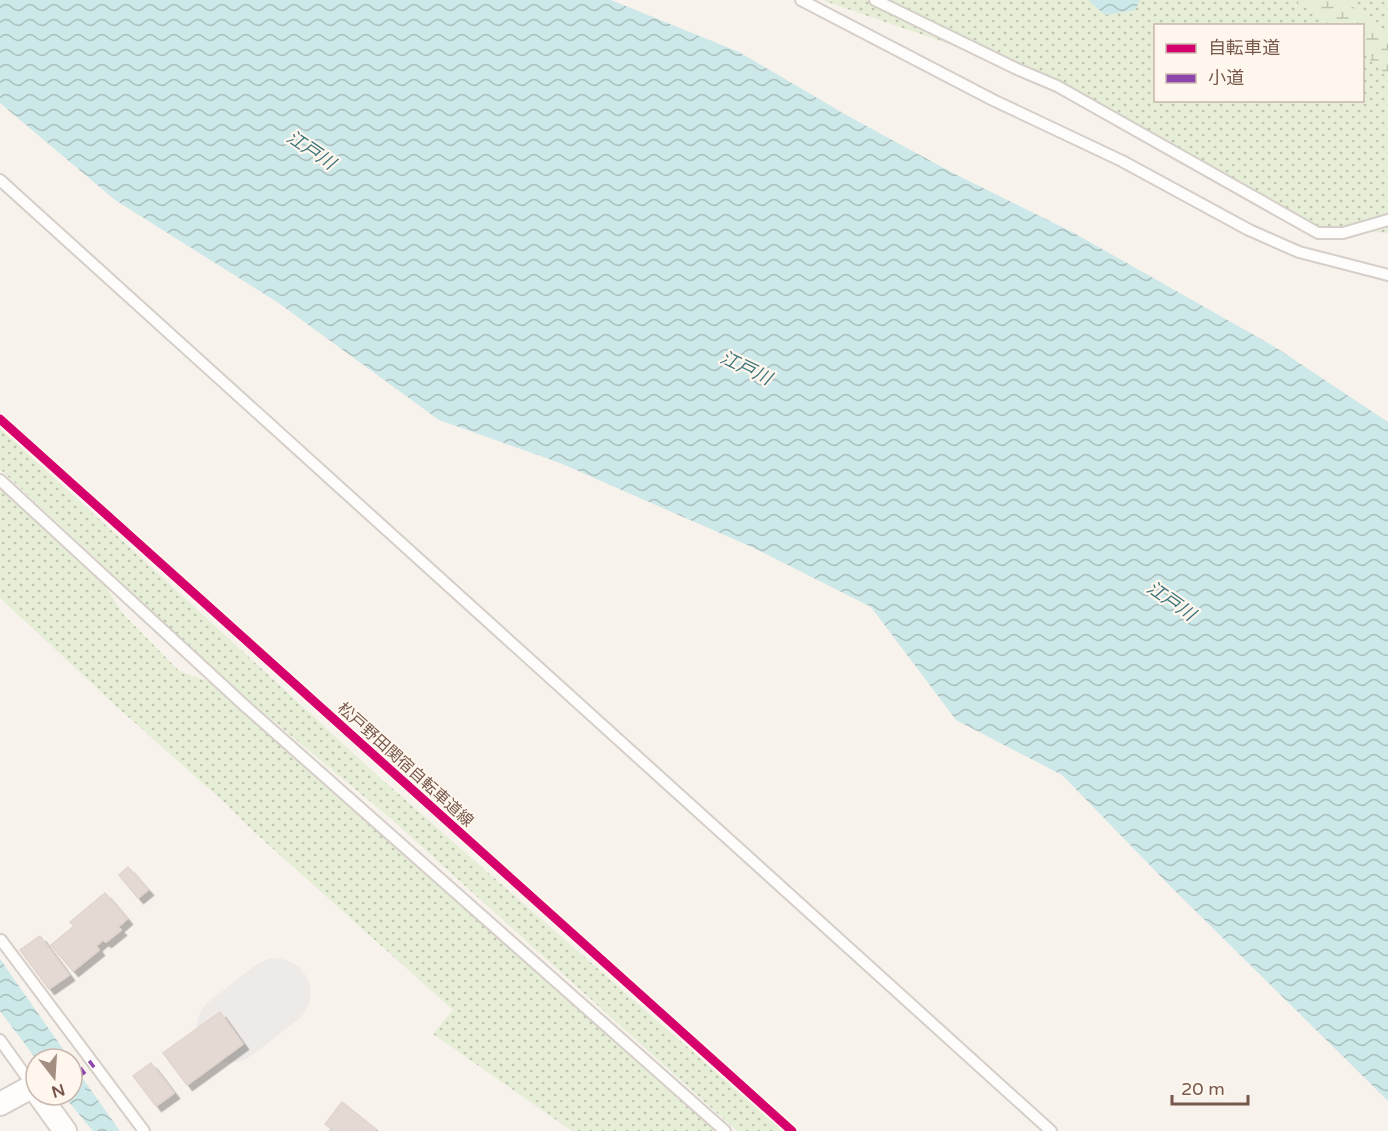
<svg xmlns="http://www.w3.org/2000/svg" width="1388" height="1131" font-family="'Varela Round','Noto Sans JP',sans-serif">
<defs>
<pattern id="grass-dots" width="8" height="8" patternUnits="userSpaceOnUse" patternTransform="scale(1.5)"><rect width="8" height="8" fill="#e6eed7"/><path d="M2 2h.1M6 6h.1" fill="none" stroke="#bfc4b0" stroke-width="1.8" stroke-linecap="round"/></pattern>
<pattern id="wetland-marsh" width="20" height="14" patternUnits="userSpaceOnUse" patternTransform="scale(1.5)"><rect width="20" height="14" fill="#e6eed7"/><path d="M1 5h8M5 5V1M11 12h8M15 12V8" fill="none" stroke="#bfc4b0"/></pattern>
<pattern id="water-waves" width="16" height="10" patternUnits="userSpaceOnUse" patternTransform="scale(1.5)"><rect width="16" height="10" fill="#cde8e8"/><path d="M0 5q4-4 8 0t8 0" fill="none" stroke="#abbfbe"/></pattern>
<filter id="shadow"><feDropShadow dx="5.5" dy="5.5" stdDeviation="0" flood-color="#0004"/></filter>
</defs>
<rect width="100%" height="100%" fill="#f8f2ec"/>
<path fill="url(#grass-dots)" fill-rule="evenodd" d="M822,0H1388V233L1302,227L1018,68ZM1156,26H1362V100H1156Z
M0,428L378,776L783,1131H737L390,818L235,689L0,469Z
M0,487L104,584L123,614L179,671L210,682L332,787L716,1131H572L433,1034L453,1010L252,830L225,803L115,705L0,598Z"/>
<path fill="url(#wetland-marsh)" d="M1285,0H1346L1388,41V76L1363,53L1362,26L1330,25L1304,6Z"/>
<path fill="url(#water-waves)" d="M0,0H611L739,52L848,116L953,173L1072,232L1275,347L1388,422V1101L1169,885L1062,775L956,720L871,607L754,548L560,463L439,420L277,302L115,200L0,103Z
M1088,0H1140L1135,10L1105,15Z
M0,959L70,1059H36L0,1011Z
M81,1076L120,1131H93L63,1095H72V1082Z"/>
<g fill="none" stroke-linecap="round" stroke-linejoin="round">
<path stroke="#cde8e8" stroke-width="8" d="M72,1077L81,1088"/>
<path stroke="#eeeae8" stroke-width="69" d="M231,1028L276,993"/>
</g>
<path fill="#e4dad3" stroke="#e1d5ce" stroke-width="1.5" filter="url(#shadow)" d="M128,867L148,890L138,898L119,875Z
M105,893L127,919L118,927L121,930L106,942L103,940L96,946L99,950L73,971L51,945L74,926L70,922Z
M40,936L69,975L49,989L20,950Z
M220,1012L243,1044L187,1085L163,1053Z
M151,1063L174,1093L156,1106L133,1076Z
M342,1102L376,1129L374,1131H334L325,1124Z"/>
<g fill="none" stroke-linecap="round" stroke-linejoin="round">
<g stroke="#d6cec8" stroke-width="14">
<path id="lane" d="M801,0L993,100L1122,161L1249,230L1299,252L1388,275
M875,0L1017,69L1057,86L1318,233H1343L1388,220
M0,180L1051,1131
M0,480L244,705L725,1131
M0,941L1,940L144,1131
M0,1040L33,1086"/>
</g>
<g stroke="#d6cec8" stroke-width="26">
<path id="street" d="M39,1095L65,1131
M0,1104L33,1086L36,1090"/>
</g>
<use href="#lane" stroke="#fefdfc" stroke-width="10"/>
<use href="#street" stroke="#fefdfc" stroke-width="22"/>
<path stroke="#8e44ad" stroke-width="8" stroke-dasharray="15 8" stroke-linecap="butt" d="M72,1079L93,1063
M43,1100L50,1095"/>
<g stroke="#fff7ee" stroke-width="13">
<path id="cycleway" d="M0,419L792,1131"/>
</g>
<use href="#cycleway" stroke="#d6006c" stroke-width="9"/>
</g>
<g text-anchor="middle" stroke-width="4.5" stroke-linejoin="round" paint-order="stroke">
<g font-size="16" fill="#77584b" stroke="#fff7ee">
<text transform="translate(406 764) rotate(42)" y="6">松戸野田関宿自転車道線</text>
</g>
<g font-size="18" font-style="italic" fill="#3e767c" stroke="#fff7ee">
<text transform="translate(311 150) rotate(34)" y="6">江戸川</text>
<text transform="translate(746 368) rotate(26)" y="6">江戸川</text>
<text transform="translate(1171 601) rotate(35)" y="6">江戸川</text>
</g>
</g>
<rect x="1154" y="24" width="210" height="78" fill="#fff7ee" stroke="#c9b7ad" stroke-width="1.5"/>
<rect x="1166" y="44" width="30" height="9" fill="#d6006c" stroke="#c9b7ad" stroke-width="1.5"/>
<text x="1208" y="54" font-size="18" fill="#77584b">自転車道</text>
<rect x="1166" y="74" width="30" height="9" fill="#8e44ad" stroke="#c9b7ad" stroke-width="1.5"/>
<text x="1208" y="84" font-size="18" fill="#77584b">小道</text>
<g transform="translate(54 1077) rotate(163)"><circle r="28" fill="#fff7ee" stroke="#c9b7ad" stroke-width="1.5"/>
<path d="M0-4.5L10 22L0 15L-10 22Z" fill="#a48e83"/>
<text y="-9" font-size="16" font-weight="bold" text-anchor="middle" fill="#77584b">N</text>
</g>
<path d="M1172 1095v9h76v-9" fill="none" stroke="#77584b" stroke-width="3"/>
<text x="1181" y="1095" font-size="18" fill="#77584b" stroke="#fff7ee" stroke-width="4.5" paint-order="stroke">20 m</text>
</svg>
